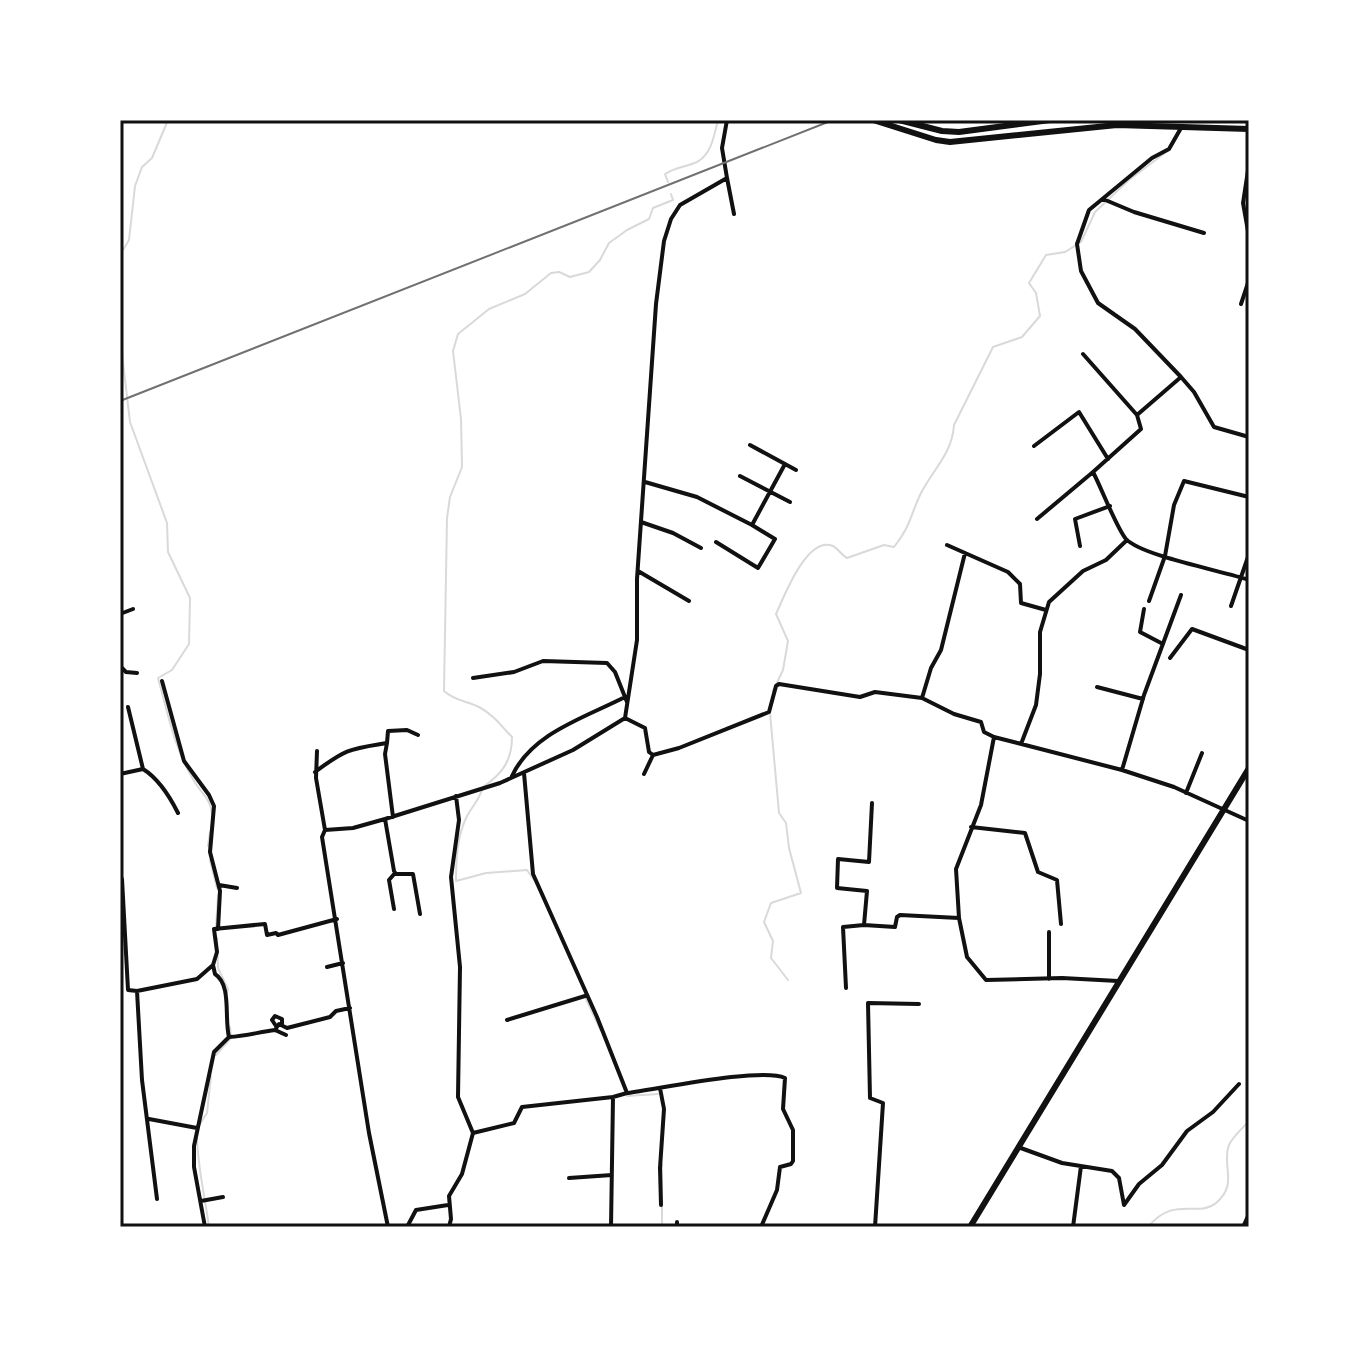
<svg xmlns="http://www.w3.org/2000/svg" width="1369" height="1347" font-family="Helvetica,sans-serif">
<rect width="100%" height="100%" fill="#fff"/>
<g fill="none" stroke-linecap="round" stroke-linejoin="round">
<path stroke="#d9d9d9" stroke-width="2" d="M668,182L665,174C675,167 686,167 697,162C712,154 714,135 718,120
M120,255L129,240L135,186L142,167L152,158L168,120
M120,337L130,422L167,523L168,552L190,598L189,644L172,670L158,678C168,714 174,748 194,781C201,793 211,799 212,814
M773,691L783,670L788,641L776,614C784,597 807,535 833,546C839,549 841,555 847,558L884,545L894,547C910,527 910,517 920,495C932,470 952,455 954,425L993,347L1022,337L1040,316L1036,293L1029,283L1046,255L1065,252L1081,242L1095,212L1129,180L1169,150
M770,713L779,813L786,823L789,848L801,893L771,903L764,922L773,941L771,958L788,980
M208,846L210,832
M210,860L217,888
M534,880L527,870L486,873L456,881C456,859 457,836 467,816C473,805 480,799 483,787C502,774 512,761 512,737C501,726 494,715 479,707C467,701 455,701 444,691L447,518L450,497L462,467L461,419L453,351L458,334L489,309L525,294L551,273L559,272L570,277L589,272L600,260L609,243L627,230L649,219L653,208L673,200L671,194
M216,928L218,895
M217,938L218,968L228,989L227,993
M586,999L600,1029
M216,1055L231,1038L230,1027
M627,1094V1096L658,1094
M200,1124L207,1113L211,1076
M197,1138C198,1169 205,1197 209,1227
M662,1164V1227
M1148,1227C1174,1195 1198,1218 1216,1203C1239,1184 1221,1165 1229,1145C1233,1136 1243,1128 1249,1121"/>
<path stroke="#111" stroke-width="4" d="M627,120H649
M1181,128L1169,149L1152,158L1089,210L1077,244L1081,271L1098,303L1135,329L1181,377L1194,392L1214,427L1249,437
M1249,164L1243,203L1249,237
M727,178L734,214
M1103,199L1134,212L1204,233
M1241,304L1249,280
M1083,354L1137,415
M1181,377L1137,415L1141,429L1093,472C1101,487 1117,529 1126,539C1142,556 1223,571 1249,580
M1034,446L1079,412L1108,459
M785,464L796,470
M740,476L790,502
M645,482L697,497L752,525L785,464L750,445
M1037,519L1093,472
M641,522L673,533L701,548
M716,542L758,568L775,539L752,525
M947,545L1008,572L1020,584L1021,603L1046,610
M1080,546L1075,519L1110,506
M638,571L689,601
M1149,601L1165,556L1174,505L1184,481L1249,497
M1231,606L1249,554
M1144,609L1140,632L1163,644
M120,614L133,609
M1170,658L1192,629L1249,650
M120,666L126,672L137,673
M473,678L514,672L543,661L607,663L615,672L627,702
M162,681L184,761L209,795L214,806L210,852L220,891L218,929
M1097,687L1143,699
M922,698L931,668L941,650L965,553
M128,707L143,769
M625,718L645,728L649,752L653,755L679,748L769,712L776,686L779,684L860,697L875,692L922,698L954,714L981,722L984,732L994,737L1122,770L1174,787L1249,821
M994,737L981,805L956,869L959,918L967,957L986,980L1062,978L1118,981
M387,743L385,754L393,817
M1021,744L1036,705L1040,674V632L1049,602L1083,571L1106,560L1127,540
M317,751L316,778L325,830
M1122,770L1144,695L1181,595
M315,772C347,748 350,749 387,743L388,731L407,730L418,735
M524,773L533,874L597,1017L627,1093L613,1097L611,1227
M120,774L143,769C159,779 170,797 178,813
M644,774L653,755
M512,776C532,733 584,718 625,697
M1186,793L1202,753
M456,796L459,820L451,877L460,967L458,1097L473,1133
M385,819L394,871L396,874H413L420,914
M971,827L1025,833L1038,872L1057,880L1061,924
M122,879L128,990L137,991L197,979L213,965L215,974C232,985 224,1018 229,1037
M219,885L237,888
M394,909L389,880L395,873
M864,925L867,891L837,888L838,859L869,862L872,803
M1049,932V979
M213,965L217,952L214,929L265,924L267,935L276,933L278,935L337,919
M327,967L343,963
M846,988L843,927L864,925L895,927L897,917L900,915L959,918
M137,991L142,1080L157,1199
M507,1020L585,996
M276,1026L272,1020L275,1016L282,1019V1024
M275,1030L286,1035
M660,1088L664,1109L660,1168L661,1205
M628,1093C659,1089 762,1067 785,1078L783,1109L793,1130V1161L791,1164L780,1167L777,1190L761,1227
M149,1119L197,1128
M1018,1147L1062,1163L1112,1171L1119,1178L1124,1205L1139,1184L1162,1165L1187,1131L1213,1112L1239,1084
M569,1178L612,1175
M201,1201L223,1197
M677,1222V1227
M205,1227L194,1167V1146L214,1052L229,1037C246,1036 259,1032 275,1030L279,1024L287,1028L330,1017L336,1011L350,1008
M388,1227L369,1133L322,837L325,830L353,828L385,819L500,783L573,750L625,718L637,640V579L656,304L664,241L671,219L680,205L727,178L722,148L727,120
M407,1227L416,1210L448,1205
M449,1227L451,1219L449,1196L462,1174L473,1133L514,1123L522,1107L613,1097
M875,1227L883,1103L870,1098L868,1003L919,1004
M1073,1227L1081,1166
M1243,1227L1249,1214"/>
<path stroke="#111" stroke-width="6" d="M873,120L936,140L950,142L1117,125L1249,129
M899,120L942,131L959,132L1050,120"/>
<path stroke="#111" stroke-width="6" d="M970,1227L1249,768"/>
<path stroke="#707070" stroke-width="2" d="M120,401L833,120"/>
</g>
<rect width="1369" height="1347" fill="none" stroke="#ffffff" stroke-width="244"/>
<rect x="122" y="122" width="1125" height="1103" fill="none" stroke="#111" stroke-width="3"/>
</svg>
